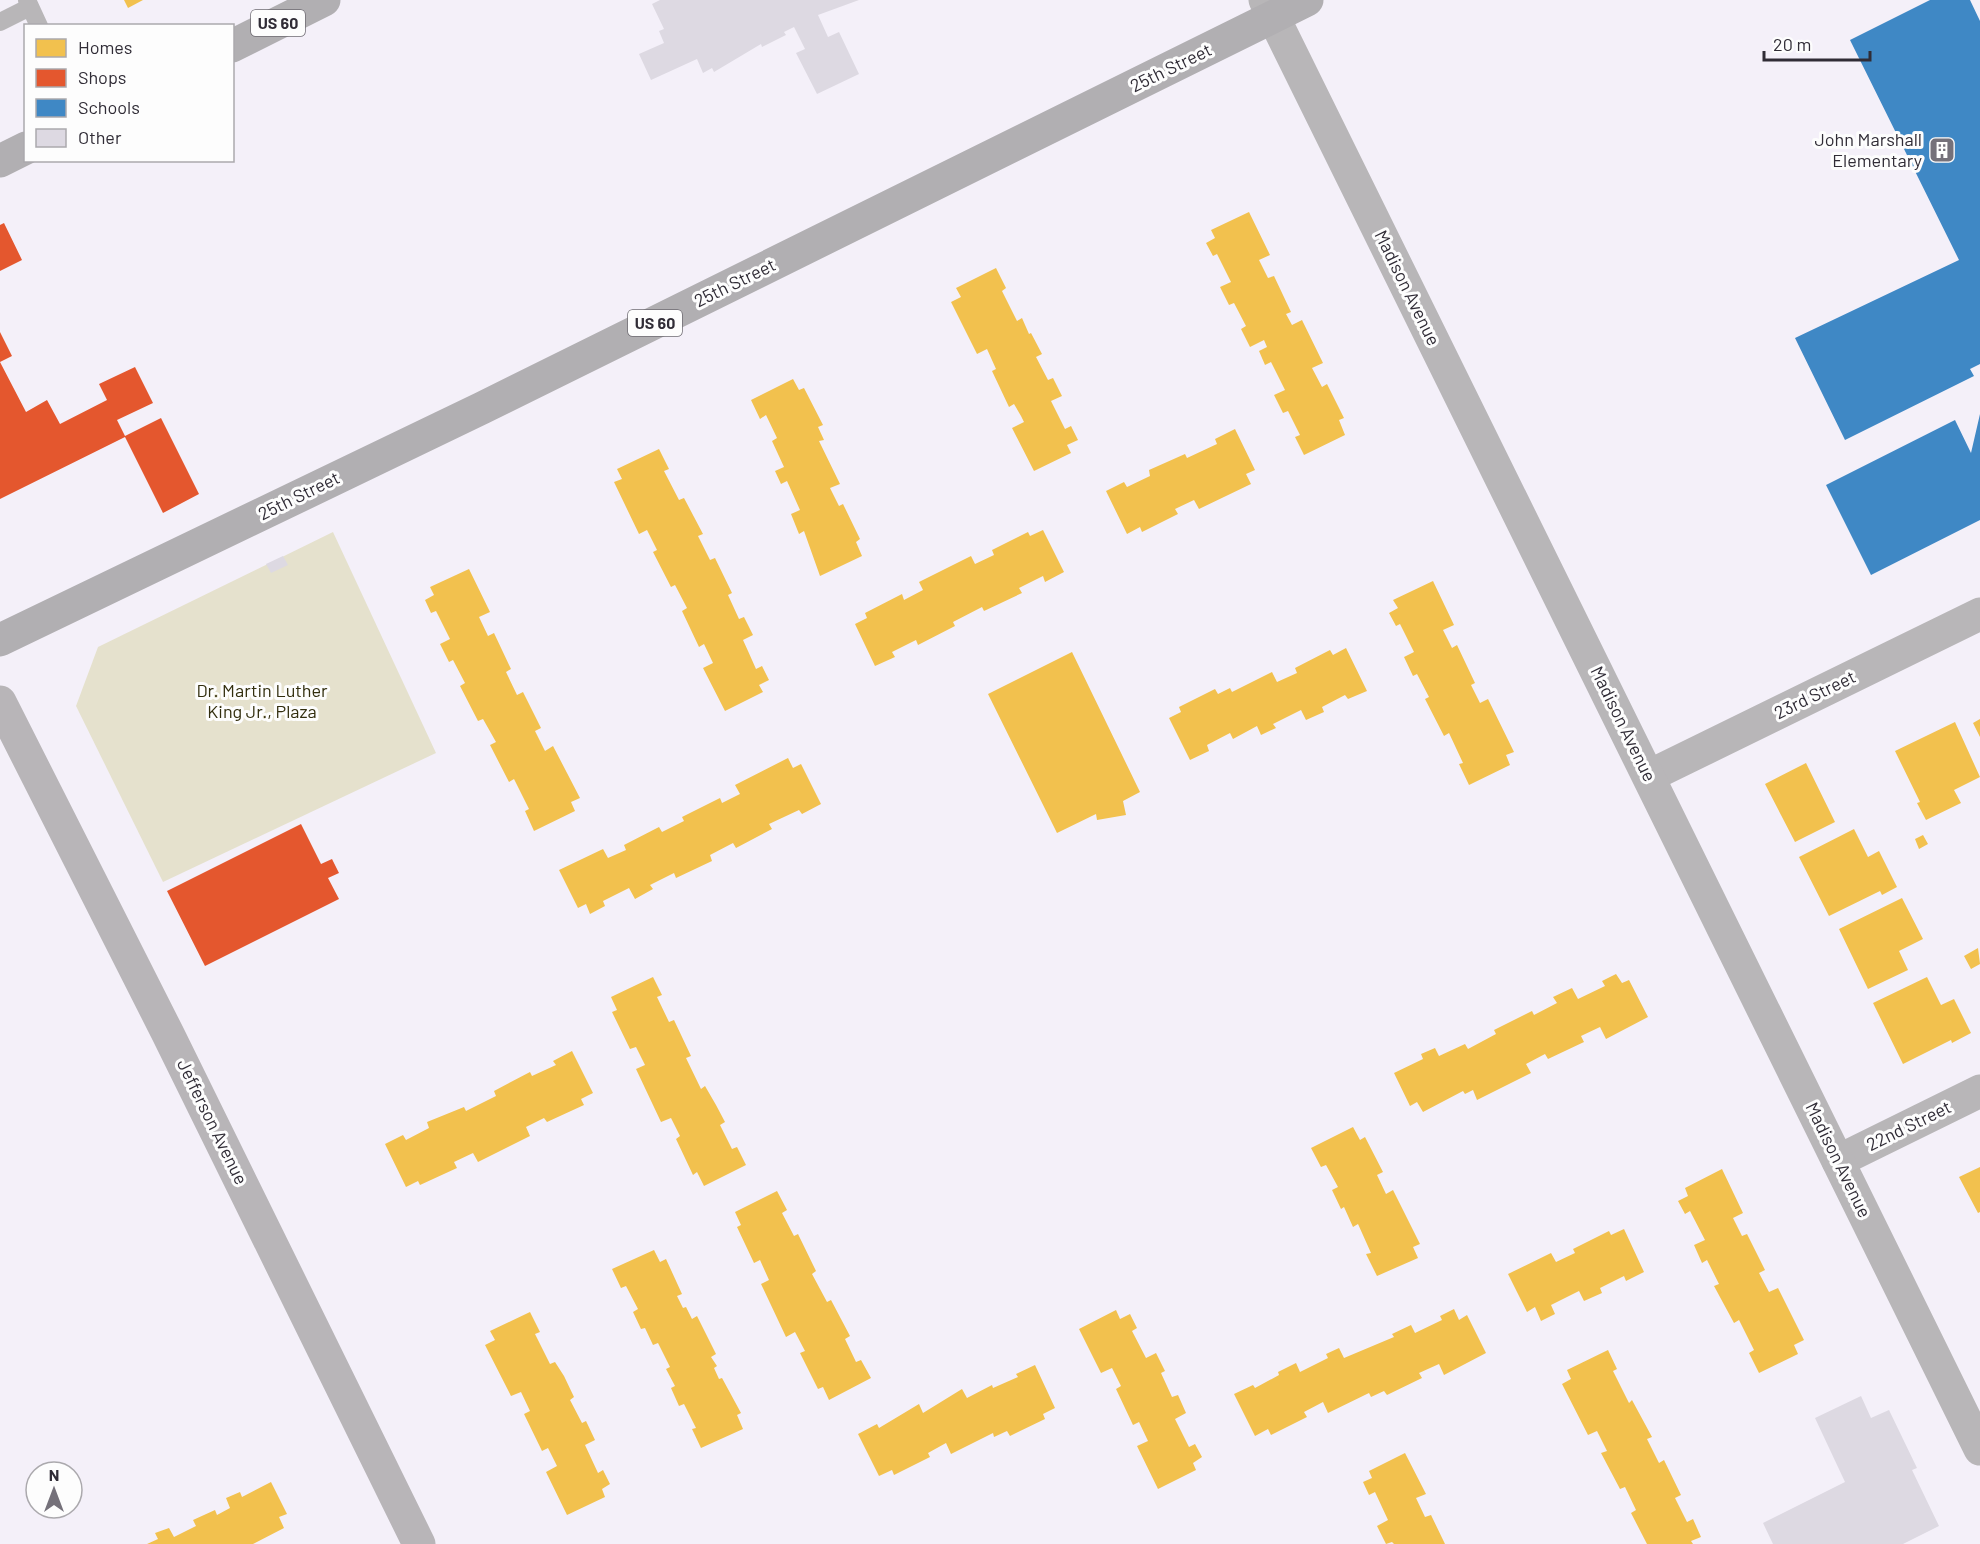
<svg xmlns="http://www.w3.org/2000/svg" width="1980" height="1544" font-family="Barlow,sans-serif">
<rect width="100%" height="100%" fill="#f4f0f9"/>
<path fill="#e5e1cd" d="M333,532L436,753L163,882L76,706L98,647Z"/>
<path fill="#f2c14e" d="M124,0H143L128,8Z
M1249,212L1270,255L1259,260L1268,278L1274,276L1291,312L1286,314L1292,325L1302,320L1323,363L1312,368L1322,387L1327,384L1344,418L1339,420L1345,435L1304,455L1295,437L1300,435L1288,411L1283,413L1274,395L1285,390L1271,362L1265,365L1259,351L1267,347L1264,340L1250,347L1241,329L1246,326L1234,303L1229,305L1220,287L1231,282L1217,254L1213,256L1206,243L1215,238L1211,230Z
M996,268L1006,288L1002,291L1017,321L1022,318L1029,334L1031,333L1042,354L1036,357L1048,380L1053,378L1062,396L1051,401L1065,429L1071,426L1078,440L1067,445L1071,453L1034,471L1012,428L1024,422L1021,416L1014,404L1009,407L992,371L996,369L987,349L977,354L951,302L961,297L956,288Z
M793,379L799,390L804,388L823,425L818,427L824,440L819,441L840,484L830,488L839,506L843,504L860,539L856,542L862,556L820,576L804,531L799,534L791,514L800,510L787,481L781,484L775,471L784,467L772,441L777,438L766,415L760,419L751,400Z
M1235,429L1255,470L1246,474L1251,484L1199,509L1194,500L1175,509L1178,514L1142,532L1140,527L1127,534L1106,491L1124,482L1127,487L1150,476L1149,470L1185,454L1187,458L1217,444L1215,439Z
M659,449L669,469L664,471L679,500L684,498L703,534L698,536L710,560L715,558L732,593L728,595L739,619L744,617L753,635L743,640L748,651L756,669L762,666L769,680L759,685L763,692L725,711L703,668L713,663L704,644L699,647L682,611L687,608L675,585L671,587L653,552L657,550L647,530L639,534L614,482L622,479L617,469Z
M1043,530L1064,572L1045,582L1043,576L1019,588L1022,593L984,611L982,607L953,622L955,626L918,645L916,640L892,652L895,657L875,666L855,624L867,618L865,613L902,594L904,600L923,590L919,582L971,556L975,564L994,555L992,550L1028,532L1030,536Z
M469,569L490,612L479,617L488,636L494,633L511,669L506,672L517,695L523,692L541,728L535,731L545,751L553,746L580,798L571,802L575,811L534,831L525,811L529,809L514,779L509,782L490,745L496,742L483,719L478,721L460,686L465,683L453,660L449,662L440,644L450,639L436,611L431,613L425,600L434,595L430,587Z
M1433,581L1454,625L1443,630L1452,648L1457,645L1475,683L1471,685L1480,703L1488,699L1514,752L1506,755L1510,765L1469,785L1459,764L1463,763L1449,733L1444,736L1425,699L1429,697L1417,674L1413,676L1404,657L1414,652L1400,624L1396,626L1389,613L1398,608L1393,600Z
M1346,648L1367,691L1348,699L1345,695L1322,707L1324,712L1306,720L1301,710L1273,724L1276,728L1261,735L1257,726L1233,739L1230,733L1207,745L1209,751L1190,760L1169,718L1181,712L1179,707L1215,689L1218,694L1230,688L1232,692L1272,672L1277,682L1297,673L1295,668L1330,650L1333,655Z
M1072,652L1140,792L1123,801L1126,815L1097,820L1096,814L1057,833L988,694Z
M1980,719V737L1973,723Z
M1955,722L1980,777L1954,790L1961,803L1926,820L1917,803L1920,802L1895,751Z
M788,758L793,768L801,764L821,804L802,814L799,810L769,824L772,829L736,848L733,843L710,855L712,861L676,878L674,873L650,885L653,889L635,899L629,888L603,901L605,906L590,914L586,904L578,908L559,870L603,849L608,858L626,850L624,845L659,827L662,832L684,821L682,817L720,798L722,803L740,794L735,785Z
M1806,763L1835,822L1795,842L1765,784Z
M1854,829L1868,857L1879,851L1897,887L1882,895L1880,891L1829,916L1799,857Z
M1923,835L1928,844L1919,849L1915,839Z
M1902,898L1923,939L1899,951L1908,970L1868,989L1839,929Z
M1978,948L1980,964L1971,969L1964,956Z
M1616,974L1622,983L1629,980L1648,1017L1606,1039L1600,1027L1581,1036L1584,1042L1548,1059L1545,1054L1526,1064L1531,1073L1477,1100L1473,1090L1465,1094L1463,1091L1423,1112L1417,1102L1410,1106L1394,1073L1423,1059L1421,1054L1435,1048L1439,1056L1465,1044L1468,1049L1496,1034L1494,1030L1532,1011L1534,1015L1557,1003L1553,997L1572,988L1578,999L1605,986L1602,981Z
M653,977L662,995L657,997L669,1022L674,1020L691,1056L686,1058L701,1089L705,1086L716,1105L725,1122L720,1125L732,1149L737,1147L746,1165L704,1186L697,1172L693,1175L676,1139L680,1136L671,1118L661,1122L636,1069L645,1065L636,1047L630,1049L612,1012L617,1010L611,997Z
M1927,977L1941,1005L1954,999L1971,1033L1952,1043L1951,1040L1903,1064L1873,1003Z
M572,1051L593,1093L581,1099L584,1105L547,1122L544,1118L526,1127L530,1136L478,1162L473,1153L454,1162L457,1168L420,1185L418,1181L406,1187L385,1144L403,1135L406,1140L429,1128L427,1122L464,1107L466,1111L496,1096L494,1091L530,1072L532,1076L556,1065L553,1061Z
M1353,1127L1360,1140L1365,1137L1383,1172L1377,1175L1386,1194L1393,1190L1420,1244L1413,1247L1418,1258L1377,1276L1366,1254L1371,1253L1358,1224L1353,1227L1344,1207L1341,1209L1332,1190L1338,1187L1326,1165L1321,1167L1311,1148Z
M1980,1167V1212L1978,1213L1959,1177Z
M1722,1169L1743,1213L1733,1218L1742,1236L1747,1234L1765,1270L1759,1273L1769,1292L1778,1288L1804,1340L1794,1345L1798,1354L1759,1373L1749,1353L1754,1350L1739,1320L1734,1323L1714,1286L1719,1284L1707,1260L1702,1263L1694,1245L1705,1240L1690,1211L1685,1214L1678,1201L1688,1196L1685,1188Z
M777,1191L787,1210L782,1213L794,1236L798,1234L816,1271L812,1274L827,1302L831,1300L850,1336L845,1339L856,1362L861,1360L871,1378L829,1400L823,1387L818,1389L800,1353L805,1351L795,1332L786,1337L761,1284L769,1280L760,1260L754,1263L737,1227L741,1225L735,1212Z
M1624,1229L1644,1272L1626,1281L1624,1276L1600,1288L1602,1293L1584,1301L1579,1291L1551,1305L1555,1314L1541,1321L1535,1307L1527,1312L1508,1274L1551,1253L1556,1262L1575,1253L1573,1249L1609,1231L1611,1235Z
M654,1250L660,1262L666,1259L682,1294L677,1296L683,1308L686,1307L692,1319L697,1316L716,1354L711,1357L717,1366L714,1368L719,1379L722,1378L741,1413L737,1415L743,1429L701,1448L692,1429L696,1428L684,1404L679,1406L671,1388L675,1386L666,1369L670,1367L658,1343L653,1345L645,1328L641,1329L633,1312L638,1309L626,1286L621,1288L612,1269Z
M1454,1309L1459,1320L1467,1315L1486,1353L1444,1375L1439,1364L1419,1373L1422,1378L1387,1395L1384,1391L1371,1397L1369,1393L1328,1413L1323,1402L1304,1412L1307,1417L1271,1435L1268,1429L1255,1436L1234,1394L1253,1385L1255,1388L1279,1375L1278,1372L1296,1363L1300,1372L1328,1358L1326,1354L1339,1348L1344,1358L1394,1337L1392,1334L1411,1325L1415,1333L1442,1320L1440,1316Z
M1116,1310L1120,1319L1130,1314L1137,1328L1132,1331L1146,1358L1156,1353L1165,1371L1161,1373L1172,1397L1178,1395L1186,1413L1175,1419L1189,1447L1195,1444L1202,1457L1193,1463L1196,1470L1158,1489L1137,1446L1148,1441L1139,1422L1133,1425L1116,1389L1121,1386L1112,1368L1101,1373L1079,1329Z
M530,1312L540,1332L535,1334L550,1364L555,1362L564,1376L574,1397L570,1400L582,1423L586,1421L595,1440L585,1445L598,1473L603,1470L610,1484L602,1489L605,1497L567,1515L546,1472L557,1466L548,1448L542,1451L524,1414L530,1411L521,1392L511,1396L485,1345L495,1340L490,1331Z
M1608,1350L1617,1369L1613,1371L1629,1403L1632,1400L1652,1437L1647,1439L1659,1463L1664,1460L1681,1495L1675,1498L1687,1522L1693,1519L1701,1537L1691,1541L1693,1544H1647L1631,1513L1636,1510L1625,1487L1620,1489L1601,1453L1607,1451L1597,1431L1588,1435L1562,1384L1571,1379L1567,1370Z
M1035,1365L1055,1408L1043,1414L1045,1419L1010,1436L1007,1431L994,1437L993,1433L951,1454L946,1443L928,1453L930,1457L894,1475L892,1470L879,1476L858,1434L877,1424L879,1428L919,1404L923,1413L962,1389L967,1398L992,1385L993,1388L1018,1377L1016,1374Z
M1405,1453L1426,1494L1416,1498L1425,1517L1431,1515L1445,1544H1394L1392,1542L1386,1544L1377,1526L1388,1520L1375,1492L1369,1495L1363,1482L1372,1478L1369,1471Z
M271,1482L287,1514L279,1517L284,1528L253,1544H147L158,1539L155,1533L169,1528L174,1537L196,1526L193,1520L215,1510L217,1515L230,1508L226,1498L240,1492L242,1497Z"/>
<path fill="#e4572e" d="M4,223L22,260L0,271V225Z
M0,332L12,356L0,362Z
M0,362L26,412L47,400L60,424L107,400L99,384L135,367L153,403L117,420L125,436L161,418L199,494L163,513L125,437L0,499Z
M301,824L321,864L332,859L339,873L328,878L339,899L205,966L167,891Z"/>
<path fill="#3f88c5" d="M1930,0H1970L1980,21V364L1970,369L1974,376L1845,440L1795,338L1959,260L1850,40Z
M1980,414V520L1871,575L1826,485L1955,420L1971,453Z"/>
<path fill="#ddd9e2" d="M660,0H859L818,15L828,37L839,32L859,74L817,94L796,53L805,49L794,27L784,32L786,35L762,47L761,44L714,72L712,68L703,73L697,59L651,80L639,54L664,43L659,31L664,29L652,4Z
M283,556L288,565L271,573L266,564Z
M1861,1396L1871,1418L1889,1410L1917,1468L1912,1470L1939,1526L1903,1544H1773L1763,1523L1845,1482L1815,1418Z"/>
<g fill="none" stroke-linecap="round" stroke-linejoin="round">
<path stroke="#b8b6b8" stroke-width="18" d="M27,0L39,26
M0,22L30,7"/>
<path stroke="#b8b6b8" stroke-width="33" d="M1649,776L1980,614
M1838,1161L1980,1091"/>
<path stroke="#b8b6b8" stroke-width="33" d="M1265,0L1980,1449"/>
<path stroke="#b8b5b8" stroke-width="33" d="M0,702L168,1034L419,1544"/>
<path stroke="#b1afb2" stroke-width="33" d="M232,46L324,0
M0,161L26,148
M0,640L482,408L1307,0"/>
</g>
<defs>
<g id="building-square" transform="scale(1.35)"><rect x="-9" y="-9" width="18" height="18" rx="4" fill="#75717a" stroke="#fdfdfd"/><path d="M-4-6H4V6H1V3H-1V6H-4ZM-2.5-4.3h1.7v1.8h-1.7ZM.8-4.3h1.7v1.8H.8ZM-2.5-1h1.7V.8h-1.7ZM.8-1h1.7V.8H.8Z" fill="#fff"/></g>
</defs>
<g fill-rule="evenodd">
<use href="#building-square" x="1942" y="150"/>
</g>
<g text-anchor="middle" stroke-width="6" stroke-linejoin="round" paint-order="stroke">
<g fill="#fdfdfd" stroke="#6e6b72" stroke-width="1.5">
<rect x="251" y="10" width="54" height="26" rx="4.5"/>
<rect x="628" y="310" width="54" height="26" rx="4.5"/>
</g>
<g font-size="16" font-weight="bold" fill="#302c36">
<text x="278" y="29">US 60</text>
<text x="655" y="329">US 60</text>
</g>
<g font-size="18" fill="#302c36" stroke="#fdfdfd">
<text transform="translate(1171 68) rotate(-26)" y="6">25th Street</text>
<text transform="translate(735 283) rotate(-26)" y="6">25th Street</text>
<text transform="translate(1407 288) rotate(64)" y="6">Madison Avenue</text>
<text transform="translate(299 496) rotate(-26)" y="6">25th Street</text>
<text transform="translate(1815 695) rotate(-26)" y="6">23rd Street</text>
<text transform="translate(1623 724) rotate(64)" y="6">Madison Avenue</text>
<text transform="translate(212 1122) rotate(64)" y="6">Jefferson Avenue</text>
<text transform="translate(1909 1126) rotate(-26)" y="6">22nd Street</text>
<text transform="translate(1838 1160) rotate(64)" y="6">Madison Avenue</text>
</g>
<g font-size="18" fill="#302c36" stroke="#fdfdfd" text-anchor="end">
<text x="1922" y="146">John Marshall<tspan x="1922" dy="21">Elementary</tspan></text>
</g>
<g font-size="18" fill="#322e0e" stroke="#fdfdfd">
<text x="262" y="697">Dr. Martin Luther<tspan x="262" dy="21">King Jr., Plaza</tspan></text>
</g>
</g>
<rect x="24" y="24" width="210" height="138" fill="#fdfdfd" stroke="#aba9ad" stroke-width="1.5"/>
<rect x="36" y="39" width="30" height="18" fill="#f2c14e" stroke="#aba9ad" stroke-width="1.5"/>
<text x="78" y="54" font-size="18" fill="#302c36">Homes</text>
<rect x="36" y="69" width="30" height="18" fill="#e4572e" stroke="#aba9ad" stroke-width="1.5"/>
<text x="78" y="84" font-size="18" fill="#302c36">Shops</text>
<rect x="36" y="99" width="30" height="18" fill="#3f88c5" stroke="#aba9ad" stroke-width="1.5"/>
<text x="78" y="114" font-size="18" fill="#302c36">Schools</text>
<rect x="36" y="129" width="30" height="18" fill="#ddd9e2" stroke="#aba9ad" stroke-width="1.5"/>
<text x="78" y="144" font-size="18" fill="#302c36">Other</text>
<g transform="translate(54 1490)"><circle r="28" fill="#fdfdfd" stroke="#aba9ad" stroke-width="1.5"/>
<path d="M0-4.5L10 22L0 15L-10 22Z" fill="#75717a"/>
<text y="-9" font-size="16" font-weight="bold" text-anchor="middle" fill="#302c36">N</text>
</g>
<path d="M1764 51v9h106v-9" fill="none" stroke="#302c36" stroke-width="3"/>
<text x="1773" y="51" font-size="18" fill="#302c36" stroke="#fdfdfd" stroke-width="4.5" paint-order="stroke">20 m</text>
</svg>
